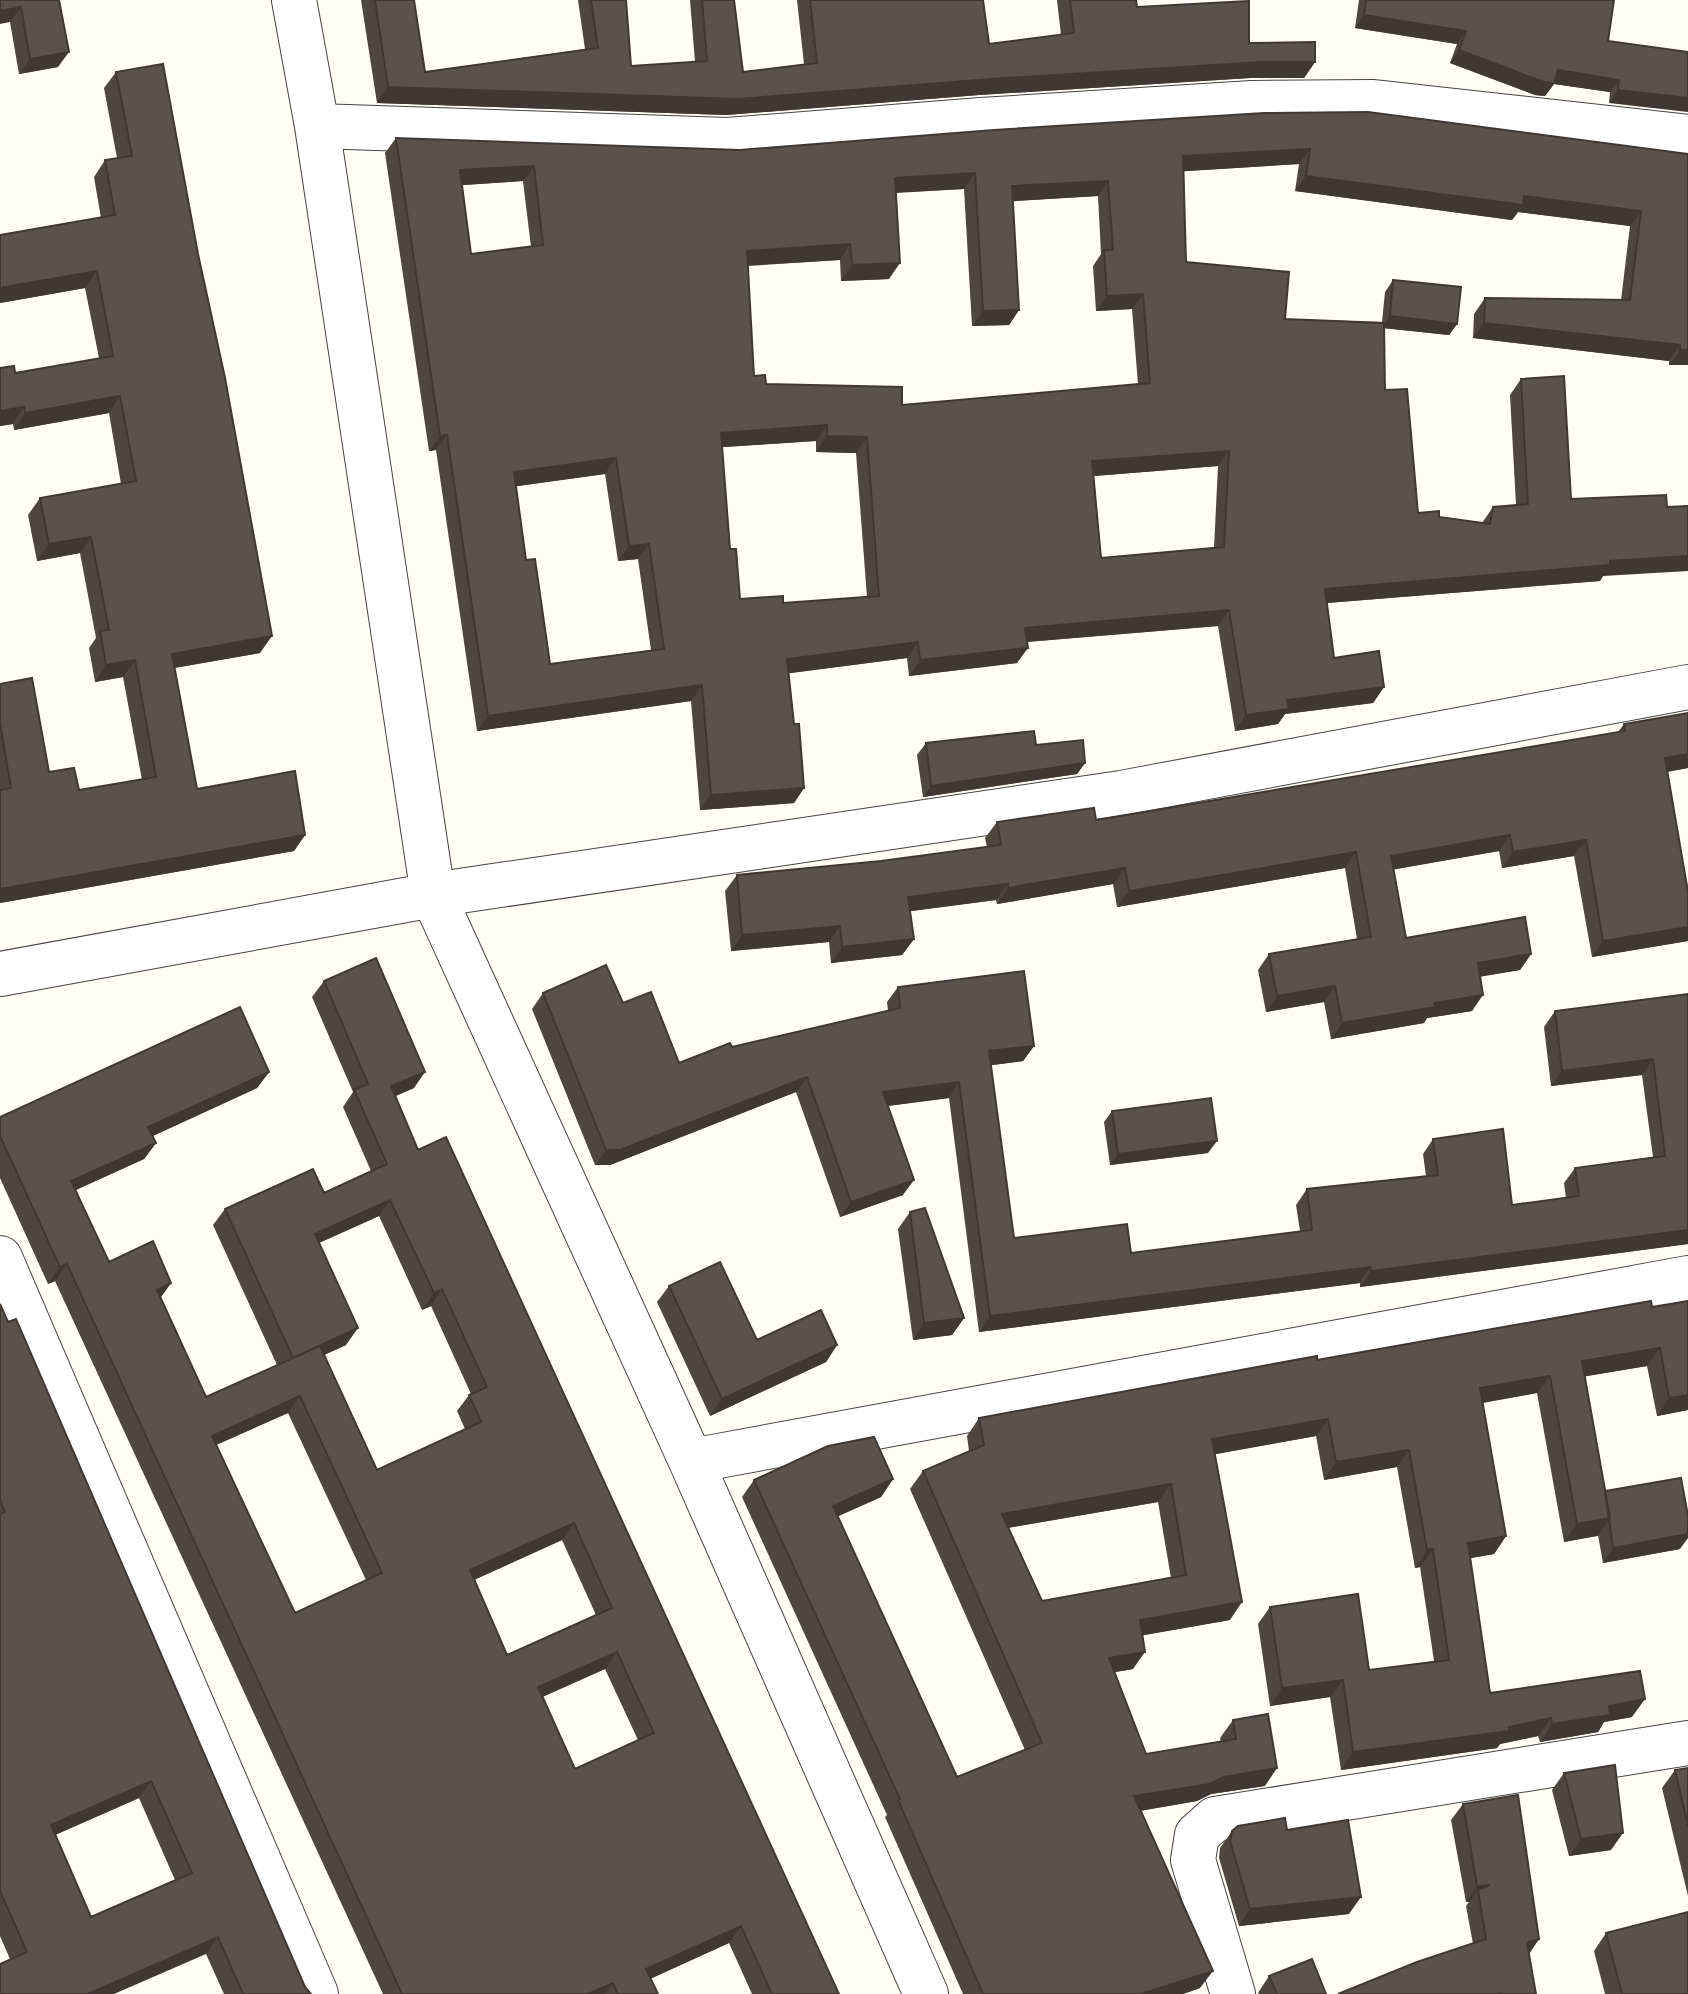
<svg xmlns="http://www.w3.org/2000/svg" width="1688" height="1994" font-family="'IBM Plex Serif',serif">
<rect width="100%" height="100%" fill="#fffdf5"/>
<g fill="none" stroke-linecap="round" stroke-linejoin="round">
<g stroke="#444" stroke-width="46">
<path id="minor" d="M294,0L317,126L433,895L691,1461L926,1994
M317,126L727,140L981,120L1252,103L1374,102L1688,137
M0,974L433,895L1121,793L1688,687
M0,1258L316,1994
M691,1461L1688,1278
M1233,1994L1193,1860L1197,1835L1215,1819L1688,1743"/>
</g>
<use href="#minor" stroke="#fff" stroke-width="44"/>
</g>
<path fill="#4d4742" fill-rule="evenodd" d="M0,0H59L58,67L19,74L10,22Z
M361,0H414L425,72L585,49L578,0H626L631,66L695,62L690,0H734L743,72L804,64L797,0H983L989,44L1061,35L1057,0H1136L1137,7L1249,43L1315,62L1304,78H1250L979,95L726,115L377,103Z
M1359,0H1614L1608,41L1688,52L1609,103L1610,92L1554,84L1545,96L1535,95L1450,63L1457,44L1355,28Z
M116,72L260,653L175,668L197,789L305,835L294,851L0,903V684L49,772L79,790L142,780L123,677L95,682L89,648L96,638L80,553L37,561L28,515L40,498L121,484L109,413L14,430L13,424L0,426V368L15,373L99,358L85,288L0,303V235L101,218L94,177L105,160L117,158L104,88Z
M994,130L1688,154V365H1669V361L1473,338L1474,314L1485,298L1621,300L1630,226L1518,212L1512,220L1295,191L1299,164L1184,171L1186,262L1285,319L1382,322L1385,292L1393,280L1457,324L1449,335L1384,328L1385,390L1418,513L1439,517L1482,523L1493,507L1516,505L1510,395L1521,379L1603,576L1600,581L1327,603L1334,658L1384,687L1373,703L1285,714L1278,724L1235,731L1218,626L1027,642L1017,663L909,676L907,658L789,673L794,724L804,788L794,803L700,810L691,701L477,731L436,450L429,451L385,153L396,138L740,150ZM523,181L531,247L471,254L462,185ZM964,189L972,326L1009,325L1019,310L1013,201L1098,196L1101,254L1093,266L1096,311L1132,309L1138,384L902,405L766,384L754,376L748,266L840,260L841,281L889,279L896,193ZM816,441V452L856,453L867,597L783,603L740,599L730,549L722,447ZM1218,466L1214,548L1101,558L1094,476ZM605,474L618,561L638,559L651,650L550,664L526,560L516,486Z
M1688,713V768L1667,772L1688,892V941L1592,957L1574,856L1502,868L1499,851L1394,869L1406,938L1531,954L1520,970L1480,976L1472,1011L1427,1018L1424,1023L1331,1039L1324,1002L1266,1012L1258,970L1269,954L1357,939L1345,868L1117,907L1113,884L997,904L996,900L910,911L914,939L902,955L831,963L829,942L731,951L725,891L737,875L881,861L987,847L985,838L997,822L1096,820L1618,732L1624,724Z
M926,743L1036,745L1085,763L1077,774L923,797L917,755Z
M324,981L414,1088L395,1096L418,1150L839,1994H752L729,1943L651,1978L658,1994H383L55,1281L48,1284L0,1178V1117L269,1072L257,1088L153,1136L156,1143L144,1159L76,1190L109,1262L171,1283L160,1298L206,1397L277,1365L213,1225L225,1209L324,1193L371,1171L343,1107L353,1092L312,997ZM379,1216L422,1310L431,1306L471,1394L469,1395L457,1411L465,1429L377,1470L324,1355L346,1345L319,1243ZM288,1413L366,1580L295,1613L216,1445ZM562,1540L596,1615L507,1655L474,1580ZM605,1669L638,1740L575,1769L543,1696Z
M898,987L1034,1046L1023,1061L991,1065L1014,1238L1131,1253L1300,1231L1296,1205L1307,1189L1426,1176L1423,1154L1433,1139L1512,1205L1566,1198L1564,1183L1575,1168L1653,1157L1642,1075L1551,1086L1544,1027L1555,1011L1688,994V1244L1360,1287V1283L979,1332L949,1098L887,1106L903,1195L840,1217L796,1092L610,1165H595L532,1009L543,993L623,1003L679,1063L732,1047L888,1011L887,1002Z
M1112,1111L1208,1153L1110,1165L1104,1122Z
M910,1212L964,1318L952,1335L913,1340L898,1229Z
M669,1286L757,1340L837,1345L826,1362L710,1416L657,1302Z
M0,1304L305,1987L311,1994H224L206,1954L10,1959L0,1936ZM139,1798L175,1880L91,1917L55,1835Z
M1652,1307L1688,1410L1657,1416L1647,1366L1585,1376L1605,1491L1680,1549L1603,1563L1598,1535L1564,1542L1537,1393L1483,1403L1506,1536L1494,1554L1470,1558L1490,1693L1632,1717L1604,1722L1598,1732L1540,1742L1538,1736L1500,1744L1497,1748L1341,1770L1330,1697L1270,1706L1258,1624L1270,1607L1369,1670L1434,1661L1420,1567L1415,1568L1397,1467L1324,1480L1316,1436L1215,1454L1230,1620L1143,1635L1133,1669L1115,1672L1146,1754L1221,1742L1220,1738L1233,1720L1265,1786L1211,1794L1197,1801L1140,1811L1200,1988L1183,1994H963L885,1817L887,1815L742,1497L754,1480L893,1479L881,1497L838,1516L957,1777L1025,1750L910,1489L923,1471L969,1451L967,1436L979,1418L1317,1360ZM1158,1502L1171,1578L1042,1601L1008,1528Z
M1688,1768V1896L1662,1788L1675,1770Z
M1564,1773L1611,1850L1569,1856L1552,1790Z
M1463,1804L1539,1939L1529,1954L1536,1994H1338L1473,1944L1466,1906L1469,1902H1466L1451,1820Z
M1287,1830L1349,1914L1239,1926L1219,1858L1220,1848L1232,1831Z
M1606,1933L1688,1994H1605L1594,1951Z
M1269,1976L1326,1994H1259L1258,1993Z"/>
<path fill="#3f3936" d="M21,7L10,22L0,24V11Z
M1364,15L1466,31L1457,44L1355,28Z
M1459,50L1558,70L1619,80L1610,92L1554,84L1545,96L1535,95L1450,63Z
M69,52L58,67L19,74L30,59Z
M1262,62H1315L1304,78H1250L979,95L726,115L377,103L388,87L991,79Z
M1618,90L1688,98V112L1609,103Z
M1310,149L1299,164L1173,172L1183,156Z
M534,166L523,181L449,186L460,170Z
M975,173L964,189L884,193L895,178Z
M1306,176L1524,196L1641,211L1630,226L1518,212L1512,220L1295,191Z
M1108,181L1098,196L1001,202L1012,186Z
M850,244L840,260L736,266L747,251Z
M900,263L889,279L841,281L852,265Z
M97,271L85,288L0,303V288Z
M1143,294L1132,309L1096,311L1107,296Z
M1019,310L1009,325L972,326L983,311Z
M1390,316L1457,324L1449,335L1382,328Z
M1484,323L1680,345L1669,361L1473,338Z
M1680,350H1688V365H1669Z
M120,396L109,413L14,430L25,413Z
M24,407L13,424L0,426V411Z
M827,425L816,441L710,448L721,433Z
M447,435L436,450L429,451L440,436Z
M827,436L867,437L856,453L816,452Z
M1229,451L1218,466L1082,477L1092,461Z
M616,458L605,474L504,488L514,472Z
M91,537L80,553L37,561L49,544Z
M649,544L638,559L618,561L629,546Z
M1688,556V571L1603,576L1600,581L1314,604L1325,589L1610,561Z
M1229,610L1218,626L1014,643L1025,628Z
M272,636L260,653L161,670L172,654Z
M918,642L907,658L776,675L787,659Z
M1028,648L1017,663L909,676L920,660Z
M135,660L123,677L95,682L106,665Z
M702,685L691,701L477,731L488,716Z
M1384,687L1373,703L1285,714L1278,724L1235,731L1246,715L1287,700Z
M1688,754V768L1654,774L1665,758Z
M1085,763L1077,774L923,797L931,786Z
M804,788L794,803L700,810L711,795Z
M305,835L294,851L0,903V889Z
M1510,835L1499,851L1380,872L1391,856Z
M1586,840L1574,856L1502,868L1513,852Z
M1356,852L1345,868L1117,907L1129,891Z
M1125,868L1113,884L997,904L1008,888Z
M1008,884L996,900L897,913L908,897Z
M840,926L829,942L731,951L742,935Z
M1688,927V941L1592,957L1603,941Z
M914,939L902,955L831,963L842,947Z
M1531,954L1520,970L1467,979L1478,963Z
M1335,986L1324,1002L1266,1012L1277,996Z
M1483,995L1472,1011L1427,1018L1424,1023L1331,1039L1342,1023L1434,1003Z
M1034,1046L1023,1061L978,1067L989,1051Z
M1653,1059L1642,1075L1551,1086L1562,1071Z
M269,1072L257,1088L137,1143L148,1127Z
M425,1072L414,1088L380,1103L391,1086Z
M807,1077L796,1092L610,1165H595L606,1150Z
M959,1082L949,1098L872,1108L883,1092Z
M1217,1141L1208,1153L1110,1165L1118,1154Z
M156,1143L144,1159L60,1197L71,1181Z
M914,1180L903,1195L840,1217L851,1202Z
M390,1200L379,1216L303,1250L315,1234Z
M1688,1230V1244L1360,1287L1371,1271Z
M67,1264L55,1281L48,1284L60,1267Z
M1370,1267L1360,1283L979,1332L990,1316Z
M171,1283L159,1300L157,1290Z
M442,1289L431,1306L422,1310L434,1293Z
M964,1318L952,1335L913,1340L924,1323Z
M358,1328L346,1345L281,1374L293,1358Z
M837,1345L826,1362L710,1416L722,1399Z
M1660,1348L1647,1366L1570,1379L1582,1361Z
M1550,1376L1537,1393L1468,1405L1480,1388Z
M1688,1395V1410L1657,1416L1669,1398Z
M300,1396L288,1413L200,1452L212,1436Z
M1328,1419L1316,1436L1200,1457L1212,1439Z
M1409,1450L1397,1467L1324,1480L1336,1462Z
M893,1479L881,1497L821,1524L833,1506Z
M1171,1484L1158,1502L989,1531L1002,1514Z
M1610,1518L1598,1536L1564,1542L1577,1524Z
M574,1523L562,1540L458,1587L470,1570Z
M1688,1534V1538L1680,1549L1603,1563L1613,1548Z
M1506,1536L1494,1554L1455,1561L1468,1543Z
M1433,1549L1420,1567L1415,1568L1427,1550Z
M1242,1602L1230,1620L1128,1638L1140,1620Z
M617,1652L605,1669L527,1704L538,1687Z
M1145,1652L1133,1669L1097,1675L1109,1658Z
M1343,1680L1330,1697L1270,1706L1282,1688Z
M1645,1699L1632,1717L1604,1722L1598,1732L1540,1742L1552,1724L1609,1706Z
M1551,1718L1538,1736L1500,1744L1497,1748L1341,1770L1353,1752L1509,1727Z
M1277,1768L1265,1786L1211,1794L1197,1801L1121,1814L1134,1796L1223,1777Z
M151,1781L139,1798L39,1842L51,1825Z
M1623,1833L1611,1850L1569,1856L1581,1839Z
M1490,1885L1478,1890L1469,1902H1466L1477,1886Z
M1361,1897L1349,1914L1239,1926L1250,1909Z
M741,1926L729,1943L635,1986L646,1969Z
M218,1937L206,1954L114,1994H88Z
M1539,1939L1528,1955L1527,1943Z
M1213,1971L1200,1988L1183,1994H1141Z
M613,1983L605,1994H588Z"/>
<path fill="#5a524d" stroke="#3f3936" stroke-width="2" fill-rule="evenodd" d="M0,0H59L69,52L30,59L21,7L0,11Z
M375,0H414L425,72L598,48L591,0H626L631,66L707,61L702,0H734L743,72L817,63L810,0H983L989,44L1074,33L1070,0H1136L1137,7L1249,1V43L1315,42V62H1262L991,79L738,99L388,87Z
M1366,0H1614L1608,41L1688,52V98L1618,90L1619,80L1558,70L1554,83L1544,82L1459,50L1466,31L1364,15Z
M163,64L198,254L225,378L272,636L172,654L197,789L295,771L305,835L0,889V790L11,788L0,723V684L32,678L49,772L74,768L79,790L156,777L135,660L106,665L100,631L109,630L91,537L49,544L40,498L136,481L120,396L25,413L24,407L0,411V368L14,366L15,373L113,356L97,271L0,288V235L115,215L105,160L132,156L116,72Z
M1368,112L1688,154V350H1680V345L1484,323L1485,298L1630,300L1641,211L1524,196L1523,205L1306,176L1310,149L1183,156L1186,262L1289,272L1285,319L1384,323L1385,390L1407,389L1418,513L1439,511V517L1490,524L1493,507L1528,504L1521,379L1564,376L1571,499L1666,495L1667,507L1688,506V556L1610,561V565L1325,589L1334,658L1379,651L1384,687L1287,700L1289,709L1246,715L1229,610L1025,628L1028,648L920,660L918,642L787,659L794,724H799L804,788L711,795L702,685L488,716L447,435L440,436L396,138L740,150L994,130L1264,113ZM534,166L543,245L471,254L460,170ZM975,173L983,311L1019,310L1012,186L1108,181L1113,250H1104L1107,296L1143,294L1150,383L902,405V387L766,384L765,375L754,376L747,251L850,244L852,265L900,263L895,178ZM827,425V436L867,437L879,596L783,603V596L740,599L736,549H730L721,433ZM1229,451L1224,547L1101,558L1092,461ZM616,458L629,546L649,544L664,649L550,664L535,559L526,560L514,472Z
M1393,280L1461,287L1457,324L1390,316Z
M1688,713V754L1665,758L1688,892V927L1603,941L1586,840L1513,852L1510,835L1391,856L1406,938L1525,917L1531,954L1478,963L1483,995L1434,1003L1435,1007L1342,1023L1335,986L1277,996L1269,954L1371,937L1356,852L1129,891L1125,868L1008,888V884L908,897L914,939L842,947L840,926L742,935L737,875L881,861L1001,845L997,822L1094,808L1096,820L1625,731L1624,724Z
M1034,731L1036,745L1083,740L1085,763L931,786L926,743Z
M376,958L425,1072L391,1086L418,1150L446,1137L839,1994H772L741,1926L646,1969L658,1994H618L613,1983L588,1994H402L67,1264L60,1267L0,1136V1117L240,1007L269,1072L148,1127L156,1143L71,1181L109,1262L153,1241L171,1283L157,1290L206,1397L320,1346L377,1470L481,1422L469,1395L487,1387L442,1289L434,1293L390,1200L315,1234L358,1328L293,1358L225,1209L313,1169L324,1193L387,1164L354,1090L368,1084L324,981ZM300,1396L382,1573L295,1613L212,1436ZM574,1523L612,1608L507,1655L470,1570ZM617,1652L654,1733L575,1769L538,1687Z
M606,965L623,1003L651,992L679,1063L730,1043L732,1047L900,1008L898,987L1024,971L1034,1046L989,1051L1014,1238L1127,1224L1131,1253L1312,1230L1307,1189L1438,1175L1433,1139L1503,1129L1512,1205L1579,1196L1575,1168L1665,1156L1653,1059L1562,1071L1555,1011L1688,994V1230L1371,1271L1370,1267L990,1316L959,1082L883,1092L914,1180L851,1202L807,1077L620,1150H606L543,993Z
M1211,1098L1217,1141L1118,1154L1112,1111Z
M925,1208L964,1318L924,1323L910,1212Z
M720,1262L757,1340L821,1310L837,1345L722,1399L669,1286Z
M1651,1301L1652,1307L1688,1301V1395L1669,1398L1660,1348L1582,1361L1610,1518L1577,1524L1550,1376L1480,1388L1506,1536L1468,1543L1490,1693L1640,1671L1645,1699L1609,1706L1610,1715L1552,1724L1551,1718L1509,1727V1731L1353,1752L1343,1680L1282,1688L1270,1607L1358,1594L1369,1670L1449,1660L1433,1549L1427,1550L1409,1450L1336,1462L1328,1419L1212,1439L1242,1602L1140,1620L1145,1652L1109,1658L1146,1754L1236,1739L1233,1720L1268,1714L1277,1768L1223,1777L1210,1784L1134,1796L1213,1971L1141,1994H983L898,1800L900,1799L754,1480L828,1446L874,1437L893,1479L833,1506L957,1777L1042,1743L923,1471L984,1445L979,1418L1317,1356V1360ZM1171,1484L1186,1575L1042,1601L1002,1514Z
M0,1304L8,1322L16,1319L305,1987L311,1994H243L218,1937L88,1994H0V1964L27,1952L0,1891V1514L5,1512L0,1500ZM151,1781L192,1873L91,1917L51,1825Z
M1681,1478L1688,1516V1534L1613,1548L1605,1491Z
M1615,1765L1623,1833L1581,1839L1564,1773Z
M1688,1768V1826L1675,1770Z
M1518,1795L1539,1939L1527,1943L1536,1994H1502L1501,1993L1497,1994H1338L1417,1962L1486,1939L1478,1890L1490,1885L1477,1886L1463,1804Z
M1285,1818L1287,1830L1348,1820L1361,1897L1250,1909L1230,1841L1232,1831L1238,1826Z
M1688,1912V1994H1622L1606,1933Z
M1312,1959L1326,1994H1277L1269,1976Z"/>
</svg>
